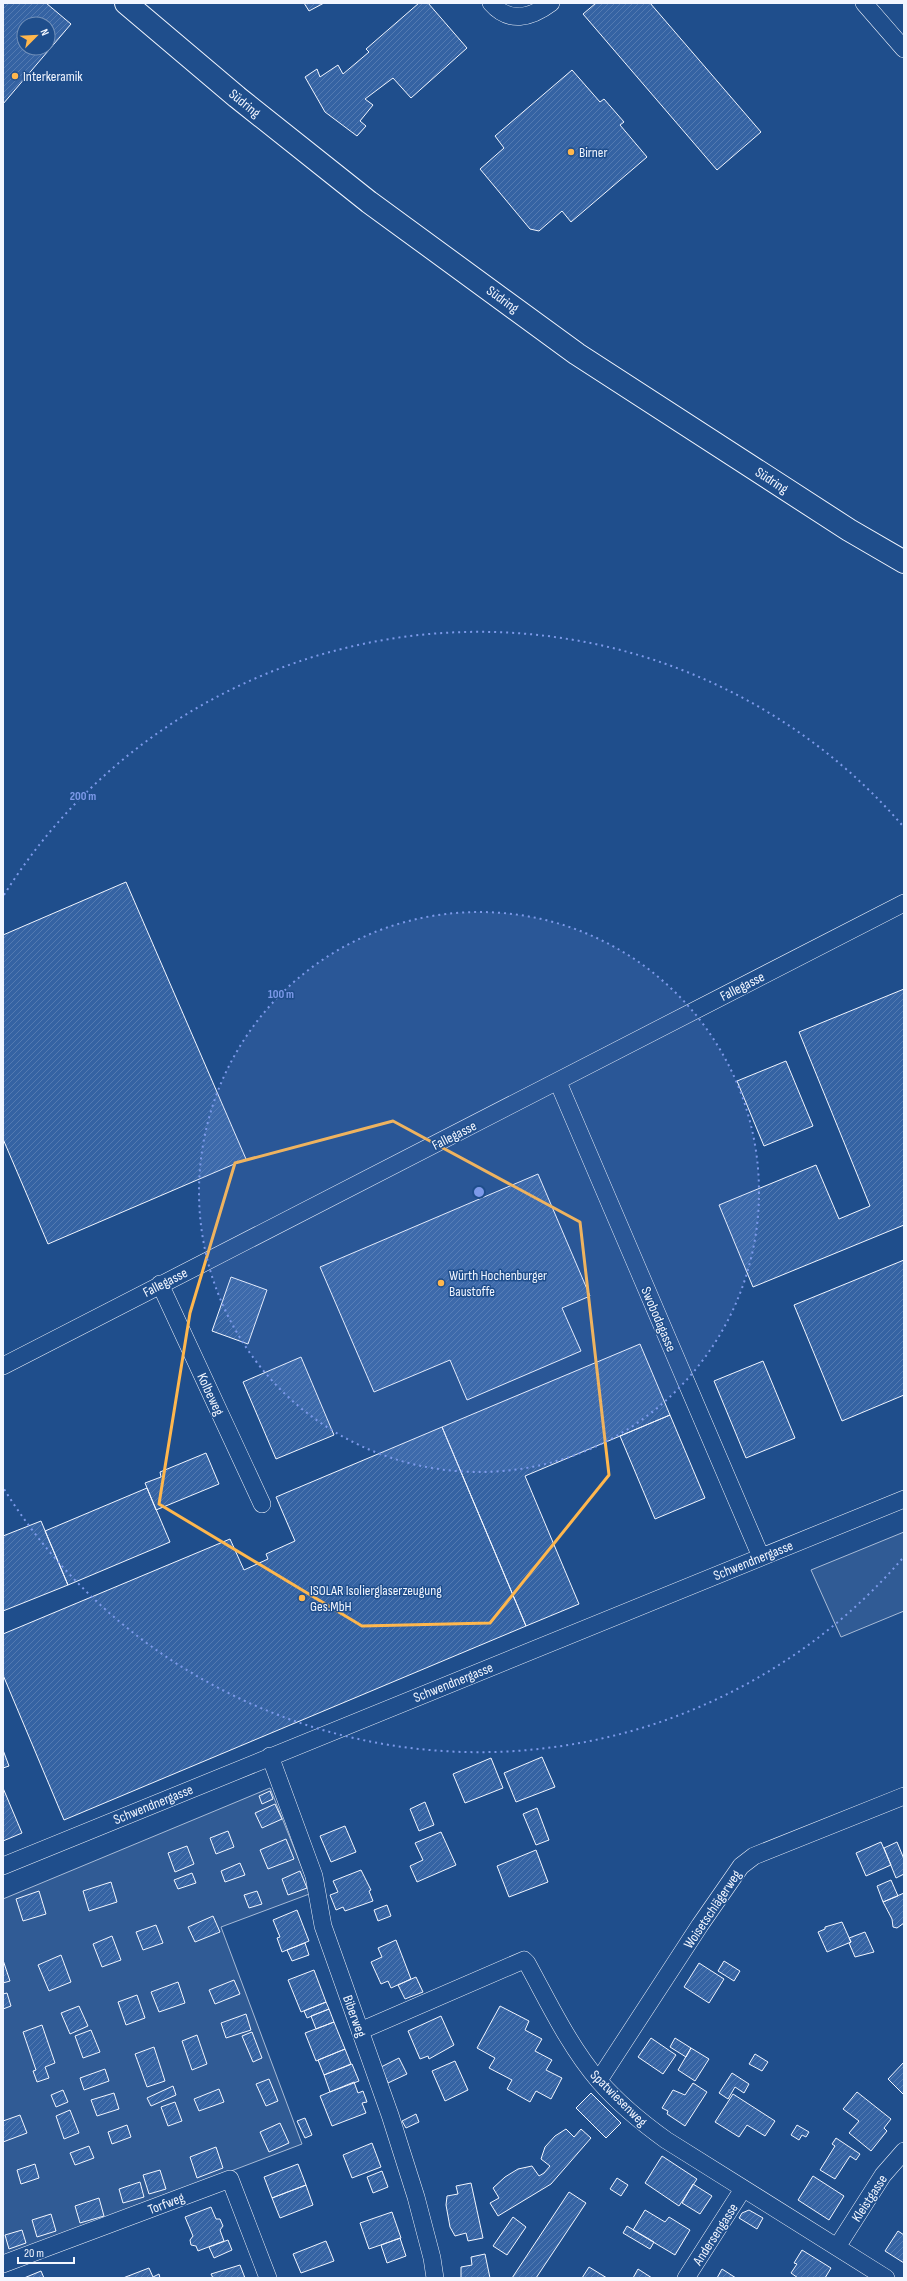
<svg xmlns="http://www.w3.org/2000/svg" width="907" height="2281" font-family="'Sofia Sans Condensed',sans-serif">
<defs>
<pattern id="building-hatch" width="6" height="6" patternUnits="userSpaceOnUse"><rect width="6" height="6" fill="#3563a3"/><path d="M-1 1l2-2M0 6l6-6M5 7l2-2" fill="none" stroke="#537ab1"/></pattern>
</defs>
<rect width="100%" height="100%" fill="#1f4e8c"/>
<path fill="#305b95" stroke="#a8bbd7" d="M904,1532V1611L841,1637L811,1570Z
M270,1788L312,1893L221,1927L302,2144L3,2258V1899Z"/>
<path fill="url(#building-hatch)" stroke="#f2f6ff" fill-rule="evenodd" d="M3,3H46L71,24L3,104ZM24,24H48V48H24Z
M304,3H324L309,11Z
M419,3H428L467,48L411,98L393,78L365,99L373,105L360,121L366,126L357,136L325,112L305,77L317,69L320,77L338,65L343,74L369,52L366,49Z
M596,3H650L761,132L717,170L583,14Z
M572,70L600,102L604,99L624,122L620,125L647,157L571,222L562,211L539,231L530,229L480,169L504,148L495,136Z
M126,882L246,1159L48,1244L3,1139V935Z
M904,989V1225L753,1287L719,1205L816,1165L839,1219L870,1206L799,1032Z
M786,1061L813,1126L764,1146L737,1081Z
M538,1174L590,1296L562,1308L581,1351L467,1400L450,1360L374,1392L320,1267Z
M904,1260V1395L842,1421L794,1305Z
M231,1277L267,1290L248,1344L212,1331Z
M640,1344L670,1415L525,1476L579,1604L526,1626L442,1427Z
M301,1357L334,1435L276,1459L243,1382Z
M763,1361L795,1438L746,1458L714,1381Z
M670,1415L705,1498L655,1519L620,1436Z
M442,1427L526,1626L64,1820L3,1675V1634L230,1539L244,1570L268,1559L266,1554L295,1541L276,1497Z
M206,1453L219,1484L156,1510L145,1483L161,1477L160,1472Z
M147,1488L170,1542L68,1585L45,1531Z
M41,1521L68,1585L3,1611V1536Z
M3,1750L9,1766L3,1768Z
M542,1757L555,1787L516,1802L504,1773Z
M491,1758L503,1788L465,1803L453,1774Z
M3,1788L22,1833L3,1841Z
M270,1791L273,1799L262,1804L259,1796Z
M425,1802L434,1825L419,1831L410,1809Z
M275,1804L282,1819L262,1828L255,1813Z
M537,1808L549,1840L536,1845L523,1814Z
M345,1826L356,1852L331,1862L320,1836Z
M228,1831L234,1847L216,1854L210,1838Z
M441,1832L456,1865L417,1882L410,1866L423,1860L415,1843Z
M286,1839L294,1859L268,1869L260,1850Z
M881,1842L891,1865L866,1876L856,1853Z
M897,1842L904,1859V1874L896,1878L884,1848Z
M187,1846L194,1864L175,1872L168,1853Z
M536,1850L548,1882L509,1897L497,1866Z
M240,1863L245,1875L225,1882L221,1871Z
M361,1870L371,1890L369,1891L373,1901L345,1911L343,1907L336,1910L330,1895L338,1892L333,1881Z
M300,1871L307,1888L288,1895L282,1879Z
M192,1873L196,1883L178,1889L174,1880Z
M891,1880L898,1896L883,1902L877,1886Z
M111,1882L117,1902L89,1911L83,1891Z
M39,1891L46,1914L23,1921L16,1899Z
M257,1891L262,1904L249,1908L244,1895Z
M904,1893V1923L897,1928L893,1927L892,1919L883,1902Z
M387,1905L391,1916L378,1921L374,1910Z
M297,1910L309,1941L282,1952L277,1938L280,1937L273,1920Z
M213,1916L220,1932L195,1942L188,1927Z
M842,1922L851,1942L827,1952L818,1932L825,1929V1927Z
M156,1925L163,1943L143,1950L136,1932Z
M865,1932L874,1952L855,1957L849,1943L851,1942L849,1938Z
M112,1936L121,1960L102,1967L93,1944Z
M396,1940L411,1979L391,1988L388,1981L381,1984L371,1962L382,1957L378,1948Z
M305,1943L309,1955L292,1961L287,1950Z
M61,1955L71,1982L49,1991L38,1965Z
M3,1960L10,1981L3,1983Z
M724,1961L740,1971L734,1981L718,1971Z
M699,1963L724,1979L709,2003L684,1987Z
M314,1970L326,2002L301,2012L288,1980Z
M416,1977L423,1992L405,1999L398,1985Z
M234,1980L240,1994L215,2004L209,1990Z
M178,1982L185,2003L159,2012L151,1992Z
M7,1993L11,2006L3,2009V1994Z
M137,1995L145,2018L126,2025L118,2002Z
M326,2002L329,2009L307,2018L304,2011Z
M79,2006L88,2026L70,2034L61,2013Z
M500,2006L529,2021L525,2030L542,2039L535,2051L552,2060L546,2070L562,2078L551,2099L536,2091L530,2102L507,2089L512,2080L489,2068L495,2058L477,2048Z
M329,2009L334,2022L316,2029L311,2016Z
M246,2014L251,2030L226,2038L221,2023Z
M441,2016L454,2045L429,2059L428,2056L420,2059L408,2031Z
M334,2022L345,2049L316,2061L305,2033Z
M42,2025L55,2063L45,2067L49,2078L37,2082L33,2071L36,2070L23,2032Z
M91,2030L100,2052L83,2058L75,2036Z
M252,2032L262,2058L253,2062L242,2036Z
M197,2035L207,2064L192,2070L182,2041Z
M651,2038L676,2055L663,2074L638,2057Z
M675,2038L691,2048L686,2057L670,2047Z
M154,2047L165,2081L147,2087L135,2054Z
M691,2048L709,2059L695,2081L678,2070Z
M345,2049L351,2064L324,2075L318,2060Z
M755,2054L768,2062L762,2071L749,2064Z
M399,2058L407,2074L388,2083L381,2067Z
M455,2061L468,2090L445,2101L432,2071Z
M904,2062V2095L888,2079Z
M352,2064L359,2081L330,2092L324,2075Z
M105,2069L109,2081L84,2090L80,2078Z
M732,2073L749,2084L744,2093L735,2087L728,2099L719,2093Z
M269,2079L278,2101L266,2106L256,2084Z
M354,2082L358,2093L363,2091L367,2102L362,2103L366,2113L332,2126L320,2096Z
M693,2083L707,2092L685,2126L667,2114L668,2111L662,2108L673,2090L685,2095Z
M173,2086L176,2095L151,2106L147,2098Z
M219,2089L224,2102L199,2111L194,2099Z
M63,2090L68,2102L56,2107L51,2095Z
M857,2092L891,2119L884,2128L887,2131L871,2151L849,2133L859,2121L843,2109Z
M114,2093L119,2109L97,2116L91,2100Z
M591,2093L621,2123L606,2138L576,2108Z
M733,2094L775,2121L765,2136L747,2125L739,2137L715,2122Z
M175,2102L182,2121L168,2126L161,2107Z
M70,2110L79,2133L64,2139L56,2116Z
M416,2114L419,2122L406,2128L402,2121Z
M20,2115L27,2133L3,2142V2121Z
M305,2118L312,2135L305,2138L297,2121Z
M280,2123L289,2143L269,2152L260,2132Z
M127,2125L131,2137L112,2144L108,2132Z
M797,2125L809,2132L806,2137L802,2135L799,2140L791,2135Z
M566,2129L574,2137L581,2129L591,2138L551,2184L498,2216L490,2203L499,2198L493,2188L505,2177L518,2169L532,2166L539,2176L544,2173L550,2166L541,2159L545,2147L555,2136Z
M836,2138L860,2154L856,2160L850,2156L835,2179L820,2170L835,2146L832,2144Z
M372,2143L381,2167L352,2178L343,2155Z
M89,2146L94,2158L75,2165L70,2153Z
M216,2147L223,2168L197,2178L190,2157Z
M662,2156L697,2179L679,2206L645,2183Z
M35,2164L39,2178L21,2184L17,2170Z
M298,2164L306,2185L272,2198L264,2177Z
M160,2170L166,2189L149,2194L143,2175Z
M382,2171L388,2187L373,2193L367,2177Z
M813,2176L844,2196L829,2220L798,2200Z
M617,2178L628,2185L621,2196L610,2189Z
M140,2182L144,2197L123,2203L119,2189Z
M471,2183L483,2238L468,2241L466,2233L455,2236L450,2227L446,2205L447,2196L458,2194L456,2186Z
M693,2184L712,2196L700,2214L682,2203Z
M306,2185L313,2205L280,2218L272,2198Z
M569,2192L586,2203L536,2278H512Z
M99,2198L104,2216L80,2223L75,2206Z
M211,2207L216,2219H220L223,2226L220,2230L224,2241L198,2251L196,2246L191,2245L190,2240L193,2236L185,2217Z
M645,2210L665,2222L669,2217L690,2230L675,2255L633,2230Z
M749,2210L763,2218L757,2229L739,2218L742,2213Z
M392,2212L401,2238L369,2249L360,2223Z
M51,2214L56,2231L37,2237L32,2220Z
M513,2217L526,2227L507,2255L493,2246Z
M627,2226L654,2242L650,2249L623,2233Z
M22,2230L26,2243L9,2249L5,2235Z
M898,2231L904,2235V2263L885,2251Z
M400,2238L406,2256L387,2263L381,2245Z
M228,2240L232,2250L214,2258L209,2247Z
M326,2241L334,2261L301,2273L293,2254Z
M802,2250L831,2268L825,2278H798L791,2273L797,2264L794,2263Z
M485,2254L490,2278H461V2267L472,2265L471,2257Z
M240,2265L245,2278H213L211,2274Z
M589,2267L607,2278H582Z
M149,2268L153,2277L159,2274L160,2278H123Z
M638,2269L652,2278H633Z
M722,2269L736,2278H717Z
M41,2271L44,2278H24Z"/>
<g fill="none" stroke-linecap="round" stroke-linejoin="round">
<g stroke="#f2f6ff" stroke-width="18">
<path id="street" d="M491,3C509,24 531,18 551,3
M864,3L904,49
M558,1082L761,1557
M160,1284L262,1504
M3,1366L904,903
M270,1756L314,1876L323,1926L390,2115L416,2197L432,2258L435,2278
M3,1866L904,1499
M360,2031L524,1960L527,1963C549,2003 569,2046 599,2081C619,2104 641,2122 666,2140L886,2278
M599,2080L700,1925L741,1866L754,1856L904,1796
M837,2247L883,2175L904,2151
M3,2264L230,2179L268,2278
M686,2278L743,2189"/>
</g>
<g stroke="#f2f6ff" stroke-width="24">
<path id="primary" d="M126,3L237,97L369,202L577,354L849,530L904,562"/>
</g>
<use href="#street" stroke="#1f4e8c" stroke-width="17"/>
<use href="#primary" stroke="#1f4e8c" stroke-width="22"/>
</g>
<path fill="none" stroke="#ffb74d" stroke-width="3" stroke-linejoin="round" d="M393,1121L580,1222L609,1475L490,1623L362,1626L159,1504L190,1313L235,1163Z"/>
<circle cx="479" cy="1192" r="280" fill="#7d9aea" fill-opacity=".12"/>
<g fill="none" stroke="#7d9aea" stroke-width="2" stroke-dasharray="2 4">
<circle cx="479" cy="1192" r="280"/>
<path d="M902 1559A560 560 0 0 1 4 1489M4 895A560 560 0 0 1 902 825"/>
</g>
<g fill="#ffb74d" stroke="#1f4e8c" stroke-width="1.5">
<circle cx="15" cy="76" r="4"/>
<circle cx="571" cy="152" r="4"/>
<circle cx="441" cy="1283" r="4"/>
<circle cx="302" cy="1598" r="4"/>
</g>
<g text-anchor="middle" stroke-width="3" stroke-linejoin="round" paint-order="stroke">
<g font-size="14" fill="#f2f6ff" stroke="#1f4e8c" text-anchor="start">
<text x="23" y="81">Interkeramik</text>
<text x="579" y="157">Birner</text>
<text x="449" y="1280">Würth Hochenburger<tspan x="449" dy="16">Baustoffe</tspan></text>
<text x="310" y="1595">ISOLAR Isolierglaserzeugung<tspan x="310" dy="16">Ges.MbH</tspan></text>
</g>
<g font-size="14" fill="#f2f6ff" stroke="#1f4e8c">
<text transform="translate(245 103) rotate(39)" y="5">Südring</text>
<text transform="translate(503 299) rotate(36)" y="5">Südring</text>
<text transform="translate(772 480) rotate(33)" y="5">Südring</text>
<text transform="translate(742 986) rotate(-27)" y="5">Fallegasse</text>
<text transform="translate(454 1135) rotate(-27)" y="5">Fallegasse</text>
<text transform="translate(165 1282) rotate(-27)" y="5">Fallegasse</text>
<text transform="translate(659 1319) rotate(67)" y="5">Swobodagasse</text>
<text transform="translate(211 1394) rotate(65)" y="5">Kolbeweg</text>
<text transform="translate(753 1560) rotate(-22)" y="5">Schwendnergasse</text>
<text transform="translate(453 1682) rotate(-22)" y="5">Schwendnergasse</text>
<text transform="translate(153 1804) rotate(-22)" y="5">Schwendnergasse</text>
<text transform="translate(712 1909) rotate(-56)" y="5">Woisetschlägerweg</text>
<text transform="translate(355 2016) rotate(70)" y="5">Biberweg</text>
<text transform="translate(619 2098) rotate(45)" y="5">Spatwiesenweg</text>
<text transform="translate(869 2198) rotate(-57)" y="5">Kleistgasse</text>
<text transform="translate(166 2203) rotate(-21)" y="5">Torfweg</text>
<text transform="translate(715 2234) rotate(-57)" y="5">Andersengasse</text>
</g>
</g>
<circle cx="479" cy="1192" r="6" fill="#7d9aea" stroke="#1f4e8c" stroke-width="2"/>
<g font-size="12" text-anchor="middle" font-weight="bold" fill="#7d9aea" stroke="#1f4e8c" stroke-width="3" stroke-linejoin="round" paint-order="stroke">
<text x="83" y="800">200 m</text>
<text x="281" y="998">100 m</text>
</g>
<rect width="907" height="2281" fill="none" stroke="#f2f6ff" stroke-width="8"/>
<g transform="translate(36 36) rotate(66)"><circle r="19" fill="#1f4e8c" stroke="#7391ba"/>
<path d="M0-3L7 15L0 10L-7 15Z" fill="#ffb74d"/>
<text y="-6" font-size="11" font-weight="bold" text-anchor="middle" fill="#f2f6ff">N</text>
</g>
<path d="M18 2257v6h56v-6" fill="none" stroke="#f2f6ff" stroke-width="2"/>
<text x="24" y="2257" font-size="12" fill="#f2f6ff" stroke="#1f4e8c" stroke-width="3" paint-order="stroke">20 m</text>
</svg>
